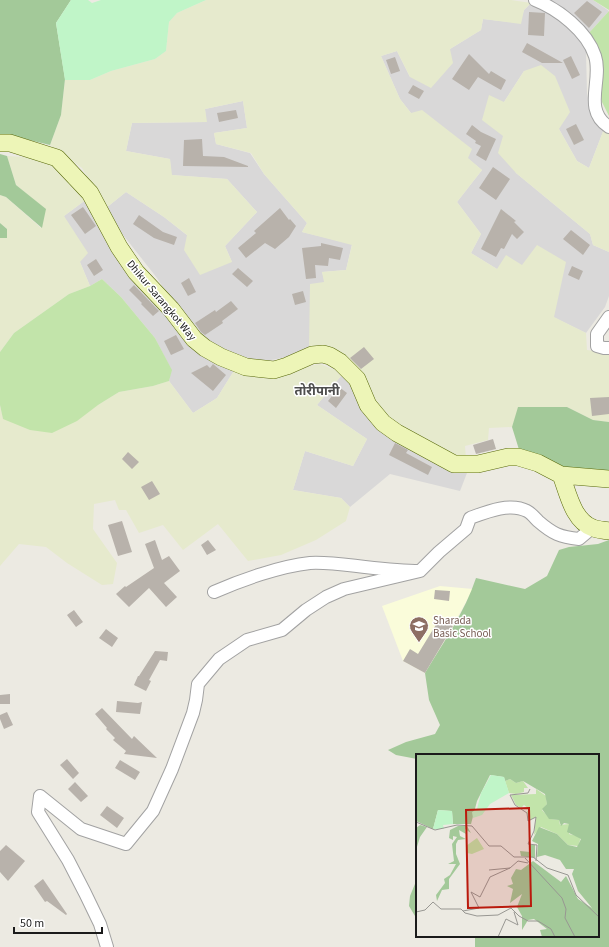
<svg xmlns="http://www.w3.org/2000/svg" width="609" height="947" font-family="'Source Sans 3','Noto Sans Devanagari',sans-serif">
<rect width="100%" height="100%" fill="#eceae2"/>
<path fill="#d9d8d8" d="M544,0H593L609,11L588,34Z
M531,3L561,20L577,35L586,51L587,93L592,116L604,129L589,168L577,161L559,129L524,71L504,102L503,136L516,173L590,234L593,245L609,252V296L605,307L586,333L553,317L522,265L497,269L471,253L481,234L457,202L482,170L411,113L400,99L381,56L397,51L410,77L450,49L481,30L483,19L520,23L524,10Z
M243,101L247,128L214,133L216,144L250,153L264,174L307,223L302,232L352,244L346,270L322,272L325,282L309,349L292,356L256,363L227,356L198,336L180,313L157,278L120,231L106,208L126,192L164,217L188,236L232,262L225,246L257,212L227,179L171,175L170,159L126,151L132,123L206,122L205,109Z
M87,199L111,244L235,369L217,398L193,413L169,381L171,369L155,338L121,297L102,279L90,286L80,262L64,216Z
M341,376L348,379L440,464L467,473L460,491L390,474L350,507L341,498L293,490L305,451L353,466L367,439L317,405Z"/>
<path fill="#fafcda" d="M440,586L473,589L453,626L425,673L403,661L382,606Z"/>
<path fill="#e6eacd" d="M206,0H511L531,3L524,10L521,24L483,19L481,30L450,49L453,63L431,88L410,77L397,51L381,56L400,99L411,113L422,110L472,149L468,158L482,170L457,202L481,234L471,253L497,269L506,255L522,265L537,245L566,262L554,317L586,333L587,350L609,353V422L593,420L567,407H519L512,427L489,428L488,440L465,446L466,459L453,458L385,418L364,382L309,349L310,284L324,282L322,272L346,270L352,245L302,232L307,223L264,174L251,153L216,144L214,133L247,128L243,101L205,109L207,122L132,123L126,151L170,159L172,175L227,179L257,212L225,246L232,262L200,275L184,250L187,235L164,217L126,192L106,208L82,168L50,145L61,115L65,80H90L111,71L155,59L166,51L169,22L177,13Z
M541,65L555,76L570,112L559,129L577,161L589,168L604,129L609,130V252L593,245L590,234L516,173L498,153L503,136L482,120L489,95L504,102L524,71Z
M7,156L40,158L59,166L87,199L64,216L88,253L80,262L90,286L69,294L14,333L0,352V238H7V229L0,223V195L6,197L41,228L45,209L16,185Z
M320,364L335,370L341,376L317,405L367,439L353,466L305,451L293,490L341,498L350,507L346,521L316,540L281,555L248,561L218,524L183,550L163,525L139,533L126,510H119L115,500L94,504L93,529L117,563L113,584L102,585L67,563L46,547L19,544L0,566V405L3,419L98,405L119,392L153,386L169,381L193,413L217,398L235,369L268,379L298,368Z"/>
<path fill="#c2e4aa" d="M593,0H609V10Z
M609,11V116L602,102L588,34Z
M102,279L121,297L155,338L172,370L169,381L153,386L119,392L98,405L77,421L52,433L30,430L3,419L0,405V352L14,333L69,294L90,286Z"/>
<path fill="#a3c999" d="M0,0H71L56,23L65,79L61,115L50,145L21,138L0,135Z
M0,154L7,156L16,185L46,209L42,228L6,197L0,195Z
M0,223L7,229V238H0Z
M518,407H567L593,420L609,422V470H588L569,472L521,456L512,427Z
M609,540V947H475V936H598V755H417V759L396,755L388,750L406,742L435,734L440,725L429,700L425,673C443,643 465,612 476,578L525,589L547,576L559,550L569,547L598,544Z
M417,879V916H415L409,906L410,896Z"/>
<path fill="#c0f5c8" d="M71,0H88L92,3L101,0H206L177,13L169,22L166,51L155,59L111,71L90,80H65L56,23Z"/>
<path fill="#b8b2ab" d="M587,1L602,12L589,28L574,13Z
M529,12L545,13L544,36L528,35Z
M527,43L563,63H542L522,52Z
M469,54L489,74L491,71L506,80L501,90L478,77L469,90L452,79Z
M571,56L580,75L572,79L563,60Z
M395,57L400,71L391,74L386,60Z
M413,85L424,91L419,99L408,93Z
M236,110L238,118L219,122L217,113Z
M576,124L584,140L574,145L566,129Z
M472,125L481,132L496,139L486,161L476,155L481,146L475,143L476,141L466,134Z
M202,139L203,156L224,157L248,166V167L183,166L184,140Z
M493,167L510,179L496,200L479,188Z
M83,207L96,226L85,234L71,215Z
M280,208L289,220L290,219L296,226L289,237L275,249L265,243L246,258L238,248L256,233L254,231Z
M501,209L516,221L514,222L524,232L517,239L512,234L504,249L501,248L496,257L481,249Z
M139,215L163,232L177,237L174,245L154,238L133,224Z
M571,230L590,245L583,255L563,239Z
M321,243L343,248L340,260L329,258L328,266L315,265L316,278L306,279L302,248L321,246Z
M96,259L103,270L94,276L87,265Z
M572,266L583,271L579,280L568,275Z
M238,268L253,281L247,287L232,274Z
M189,278L196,292L188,296L181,283Z
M134,285L159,311L153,316L141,304L142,303L129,290Z
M303,291L306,302L295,305L292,294Z
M231,301L238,309L222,321L223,323L205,335L201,332L195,323L215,310L216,312Z
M176,335L184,349L171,355L164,341Z
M364,347L374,359L361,369L350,358Z
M213,364L226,375L213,391L191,373L207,365L210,368Z
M339,387L347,393L336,408L328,401Z
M609,397V414L592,416L590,398Z
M493,439L496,449L476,454L473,445Z
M395,443L408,450L406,453L432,467L428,475L389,455Z
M128,452L139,462L132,469L122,459Z
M152,481L160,494L149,500L141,487Z
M122,521L132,552L118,556L108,525Z
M155,540L162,560L169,556L180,571L164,583L177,597L166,607L149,588L129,607L116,594L125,586L126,587L154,568L145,544Z
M208,540L216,550L207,555L201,545Z
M435,590L450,591L449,601L434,599Z
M74,610L83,622L76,627L67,615Z
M440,618L453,626L425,673L403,661L410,649L418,654Z
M106,629L118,638L112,647L99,638Z
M155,651L168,652L167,661L160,660L149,680L151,681L146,691L134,685L138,676H139Z
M10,694V704H0V695Z
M117,701L138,703L142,702L140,714L116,712Z
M102,708L132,739L134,736L157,758L124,754L126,751L113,740L115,738L106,729L107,728L95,714Z
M7,712L13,725L4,729L0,719V715Z
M67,759L79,773L73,779L60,765Z
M120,760L140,772L135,780L115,768Z
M75,782L88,796L81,802L68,789Z
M107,806L124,818L117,828L100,815Z
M6,845L25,861L8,881L0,872V851Z
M43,879L67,914L66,915L47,901L45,902L34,886Z"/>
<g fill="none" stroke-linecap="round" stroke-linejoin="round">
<g stroke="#a2a2a2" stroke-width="14">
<path id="street" d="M535,0C558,9 587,31 595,56C603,80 582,110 609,127
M609,317L597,334V346L604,348H609
M214,592C241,580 281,566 310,563C328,562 347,565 365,567C383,569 402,571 420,571L439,552L466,529L470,518C486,512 510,502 527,511C531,513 535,518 538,521C553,534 560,537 579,539L592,528
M107,947L100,924L85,893L68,860L38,812L40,796L81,829L126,844L153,811L172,769L193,713L196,700L198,684L219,659L247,640L282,630L306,610L326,597L344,589L420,571"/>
</g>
<g stroke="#58690b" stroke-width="18">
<path id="secondary" d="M0,143H10L57,158L90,193L119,247L136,272L171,309L194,339L205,348L221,357L246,367L274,370L287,366L312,355L323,354L330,356L340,362L357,379L368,405L383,423L397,433L454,464H478L508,457H518L538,463L561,475L609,479
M561,475C568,493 573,521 593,528C598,530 604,530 609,531"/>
</g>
<use href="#street" stroke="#fff" stroke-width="12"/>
<use href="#secondary" stroke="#edf5b7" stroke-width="17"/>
</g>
<defs>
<g id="school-pin" transform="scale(1)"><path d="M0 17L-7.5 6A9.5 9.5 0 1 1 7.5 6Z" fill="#8d6e63" stroke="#fff"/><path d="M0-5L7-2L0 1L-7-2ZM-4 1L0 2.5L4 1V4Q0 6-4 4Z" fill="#fff"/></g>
</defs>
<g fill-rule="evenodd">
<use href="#school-pin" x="419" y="626"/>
</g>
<g text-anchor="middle" stroke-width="3" stroke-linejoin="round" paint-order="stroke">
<g font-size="11" fill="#1b1b1b" stroke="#fff">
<text transform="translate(162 300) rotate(50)" y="4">Dhikur Sarangkot Way</text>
</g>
<g font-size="11" fill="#785e54" stroke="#fff" text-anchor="start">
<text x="433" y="624">Sharada<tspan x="433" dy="13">Basic School</tspan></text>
</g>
<g font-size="13" font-weight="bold" fill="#4e4e4e" stroke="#fff">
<text x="317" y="395">तोरीपानी</text>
</g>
</g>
<g transform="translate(416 754)">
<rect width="183" height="183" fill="#eceae2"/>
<path d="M94,25L100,29L107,27L112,34H108V38L100,40L93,39L89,27ZM120,35L130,42L131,50L126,56L134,65L143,66L144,71L153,70V80L165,83L162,92L152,91L141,80L125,73L118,81L120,63L113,67L111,58L113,55L108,51L105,54L100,51L95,41L120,40ZM61,84L68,95L56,100L51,99L50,92Z" fill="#c2e4aa"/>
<path d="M0,0H183V183H126L124,176L131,175L118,165L112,166L106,176V162L101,153L106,140L94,149L97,135L91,132L97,130L95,124L100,115L105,116L117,107L145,128L150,122L162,145L176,154L162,137L156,120L158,115H150L144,106L129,101L121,103L122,90L116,87L123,73L141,80L152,91L161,93L165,85L151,78L153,70L148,69L145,72L143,66L133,65L126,55L131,50L129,40L107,27L100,29L94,25L89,27L88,23L74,21L61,47L55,70H37L36,57L22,56L17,75L0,67ZM4,71L11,73L4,83L0,96V74ZM42,72H51L55,79L49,75L50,80L43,76L44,82L50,85L42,86L40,90V100L44,110L33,125V135L26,136L21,147L20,141L29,129L28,125L34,121L40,110H32L38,107L36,90L41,83L37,82V86L33,84L34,76ZM114,91H119V104L105,102L104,97L114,98Z" fill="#a3c999"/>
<path d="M75,21L88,23L93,39L74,50L66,61L57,64L56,58L61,55L65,39ZM22,56L36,57L37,70L27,71L28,75H17Z" fill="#c0f5c8"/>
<path fill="none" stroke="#989792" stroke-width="1" d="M114,35L112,39L94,41L99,51L111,59L112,67L120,63L118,77L112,90L121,91L120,107M0,68L19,76L41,71L56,72L73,92H85L98,103H117L131,114L152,121L160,141L183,163M109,104L146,144L150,155L149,164L159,183M73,116L94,114L102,107L112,109M47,157L63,154L55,138L64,143L74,123L94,114M0,158L9,156L17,148L25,155H45L49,159L61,162L82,161L95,154L103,162L112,167H122L135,175L139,183M82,183L90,165L102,171L98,158"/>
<path fill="#ba1a0d" fill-opacity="0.15" stroke="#ba1a0d" stroke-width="2" d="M113,54L115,152L52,154L50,56Z"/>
<rect width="183" height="183" fill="none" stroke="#1b1b1b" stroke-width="2"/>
</g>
<path d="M14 927v6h88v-6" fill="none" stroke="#1b1b1b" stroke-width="2"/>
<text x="20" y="927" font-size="12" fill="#1b1b1b" stroke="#ffffff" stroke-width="3" paint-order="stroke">50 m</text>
</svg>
